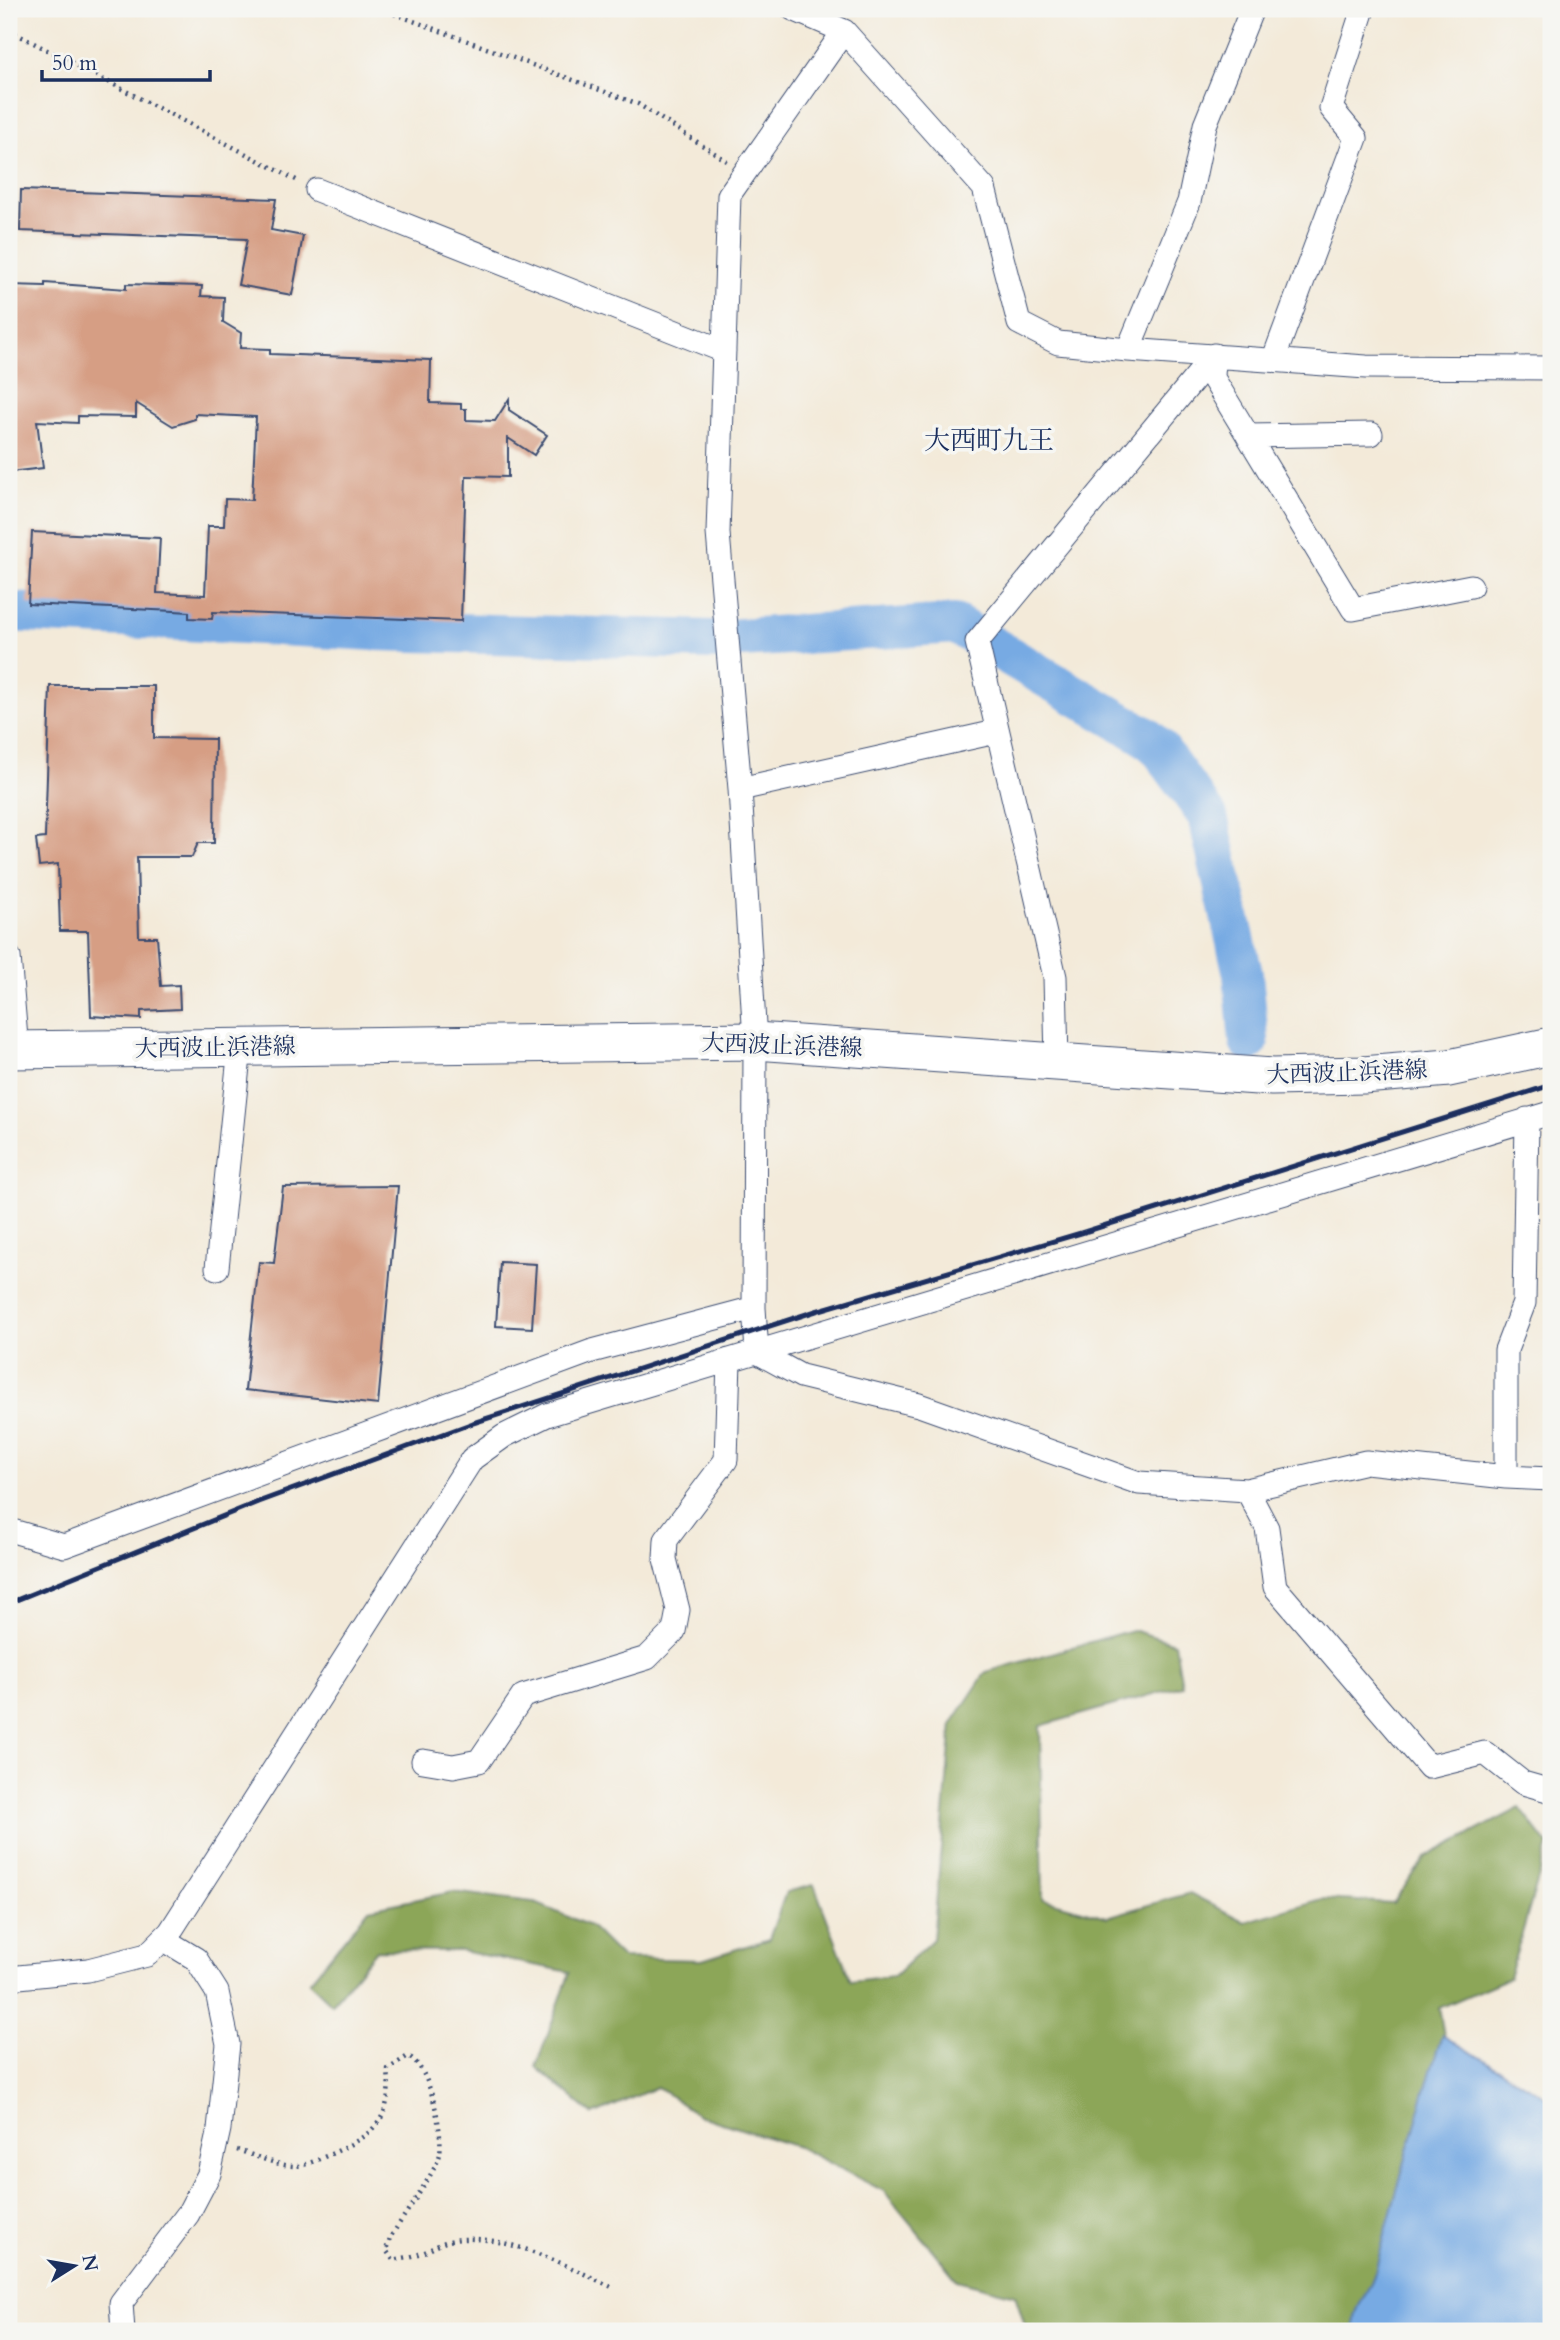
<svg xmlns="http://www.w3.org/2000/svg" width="1560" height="2340" font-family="Cardo,'Noto Serif JP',serif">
<rect width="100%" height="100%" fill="#f6f6f2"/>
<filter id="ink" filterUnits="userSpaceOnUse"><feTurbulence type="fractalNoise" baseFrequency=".0143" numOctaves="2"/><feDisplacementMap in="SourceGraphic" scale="14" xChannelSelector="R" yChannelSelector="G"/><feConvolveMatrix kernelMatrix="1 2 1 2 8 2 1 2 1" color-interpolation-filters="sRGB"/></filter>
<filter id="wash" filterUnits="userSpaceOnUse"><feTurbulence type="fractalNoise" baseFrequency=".00686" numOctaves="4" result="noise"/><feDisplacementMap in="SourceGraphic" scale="28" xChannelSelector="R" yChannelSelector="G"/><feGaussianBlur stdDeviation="1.57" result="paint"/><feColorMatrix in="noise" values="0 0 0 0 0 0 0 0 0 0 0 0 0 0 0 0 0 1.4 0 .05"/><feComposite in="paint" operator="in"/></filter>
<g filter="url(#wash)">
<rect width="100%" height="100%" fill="#f3ead9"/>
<path fill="#8ca659" stroke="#546a5c" stroke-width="2" d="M1132,1630L1175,1643L1182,1686L1040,1726L1043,1899L1107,1917L1190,1893L1245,1922L1322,1899L1393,1903L1426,1857L1520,1808L1548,1845L1509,1978L1439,2008L1498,2331H1027L1015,2295L957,2280L884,2191L798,2147L700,2116L657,2087L593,2115L536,2067L570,1972L461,1951L376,1950L332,2004L309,1982L369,1909L453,1892L533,1902L590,1926L622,1958L702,1960L769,1939L786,1892L814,1885L851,1981L894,1976L933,1939L952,1723L986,1672Z"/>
<path fill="#77aae3" stroke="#496ca0" stroke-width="2" d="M1442,2035L1551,2100V2331H1355C1351,2307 1369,2295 1375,2272C1396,2193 1417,2114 1442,2035Z"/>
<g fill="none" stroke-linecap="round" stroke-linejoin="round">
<path stroke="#77aae3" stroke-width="40" d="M9,612L375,631L712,640L955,624L1145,736L1159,748L1208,817L1243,974L1249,1041"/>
</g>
<g id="blocks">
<path fill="#d69e84" d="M21,190L276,199L271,230L303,236L292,295L238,285L247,239L20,231Z
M45,283L126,289V284L202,286L201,296L224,297L223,322L241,333L240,348L270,349V354L431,360L430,403L461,404V409H466V420L495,421L509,399V410L547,435L534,455L508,438V477L466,476L461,621L213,612L212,619L189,618V612L174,611L28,604L32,532L160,538L157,593L205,595L208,526H224L225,499L252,500L256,417L195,414V419L173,426L136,403V417L78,416V423L37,421L43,468L9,472L10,285L45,286Z
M50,686H154V738L215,739L214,843H198L192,857H137L139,937H157L161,986L179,985L180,1009L141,1011V1019L91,1016L88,931H60L58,864L39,866L36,839L45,838Z
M398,1186L378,1405L245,1390L259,1262L274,1263L283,1187Z
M500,1262L536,1264L532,1328L496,1326Z"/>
</g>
</g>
<g filter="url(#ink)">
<use href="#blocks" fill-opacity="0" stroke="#3b4b70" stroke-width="2"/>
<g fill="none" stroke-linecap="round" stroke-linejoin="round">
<g stroke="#3b4b70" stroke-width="25">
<path id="minor" d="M793,9L844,31L984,188L1019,323L1058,343L1128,350L1189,202L1205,125L1252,9
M317,190L724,351
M1128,350L1366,367L1551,368
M1214,355L1213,378L1353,609L1471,586
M1274,358L1356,138L1331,108L1363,9
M1248,436L1371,434
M740,789L996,732
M9,957L17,1050
M1057,1061L1055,977L977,642L1214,355
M217,1268L240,1047
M757,1352L754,1308L755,1041L740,789L718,533L729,195L844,31
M757,1352L801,1376L919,1405L1139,1483L1247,1490L1366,1462L1506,1477L1551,1479
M1506,1477V1350L1524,1303L1527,1119
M1247,1490L1267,1528L1275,1587L1429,1767L1485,1753L1523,1783L1551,1791
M9,1530L64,1546L592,1351L754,1308
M423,1761L453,1766L479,1761L523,1696L647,1658L674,1631L678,1610L665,1559L666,1540L726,1460L729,1360
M9,1978L88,1970L147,1955L170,1932L472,1459L504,1436L547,1415L1551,1113
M123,2331L121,2303L188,2214L209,2174L219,2129L228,2044L217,1992L196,1959L163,1939"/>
</g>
<g stroke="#3b4b70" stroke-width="39">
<path id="primary" d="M9,1050L755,1041L1272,1077L1363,1075L1449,1068L1551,1046"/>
</g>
<path stroke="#3b4b70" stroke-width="4.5" stroke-dasharray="2 5" stroke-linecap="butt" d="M381,9L638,104L727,161
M9,30L300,182
M237,2150C254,2155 277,2166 295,2166C306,2166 321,2158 331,2154C376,2133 392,2120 388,2069L408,2056C430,2066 443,2131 440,2154C437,2170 400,2221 390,2238L386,2250L393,2260C401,2258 411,2257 419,2254C432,2250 440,2242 454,2240C505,2232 569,2267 614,2288"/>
<use href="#minor" stroke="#fff" stroke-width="23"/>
<use href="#primary" stroke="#fff" stroke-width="37"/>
<path stroke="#1b2f5e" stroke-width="5" d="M9,1603L258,1502L473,1423L816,1311L1081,1233L1551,1085"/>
</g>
</g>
<g text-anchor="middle" stroke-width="7" stroke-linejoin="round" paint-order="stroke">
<g font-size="23" fill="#1b2f5e" stroke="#f6f6f2">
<text transform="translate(782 1045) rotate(2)" y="8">大西波止浜港線</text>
<text transform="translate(215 1047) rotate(-1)" y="8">大西波止浜港線</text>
<text transform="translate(1347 1072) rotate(-2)" y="8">大西波止浜港線</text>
</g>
<g font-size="26" fill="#1b2f5e" stroke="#f6f6f2">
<text x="989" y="449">大西町九王</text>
</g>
</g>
<rect width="1560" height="2340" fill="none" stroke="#f6f6f2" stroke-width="35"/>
<g transform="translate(74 2266) rotate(79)" stroke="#f6f6f2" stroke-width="5" paint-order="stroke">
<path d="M0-5L12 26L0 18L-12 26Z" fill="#1b2f5e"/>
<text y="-10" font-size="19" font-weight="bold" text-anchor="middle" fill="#1b2f5e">N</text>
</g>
<path d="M42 70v10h168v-10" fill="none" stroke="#1b2f5e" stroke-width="3.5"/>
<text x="52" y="70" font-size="21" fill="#1b2f5e" stroke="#f6f6f2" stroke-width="5" paint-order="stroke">50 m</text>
</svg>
